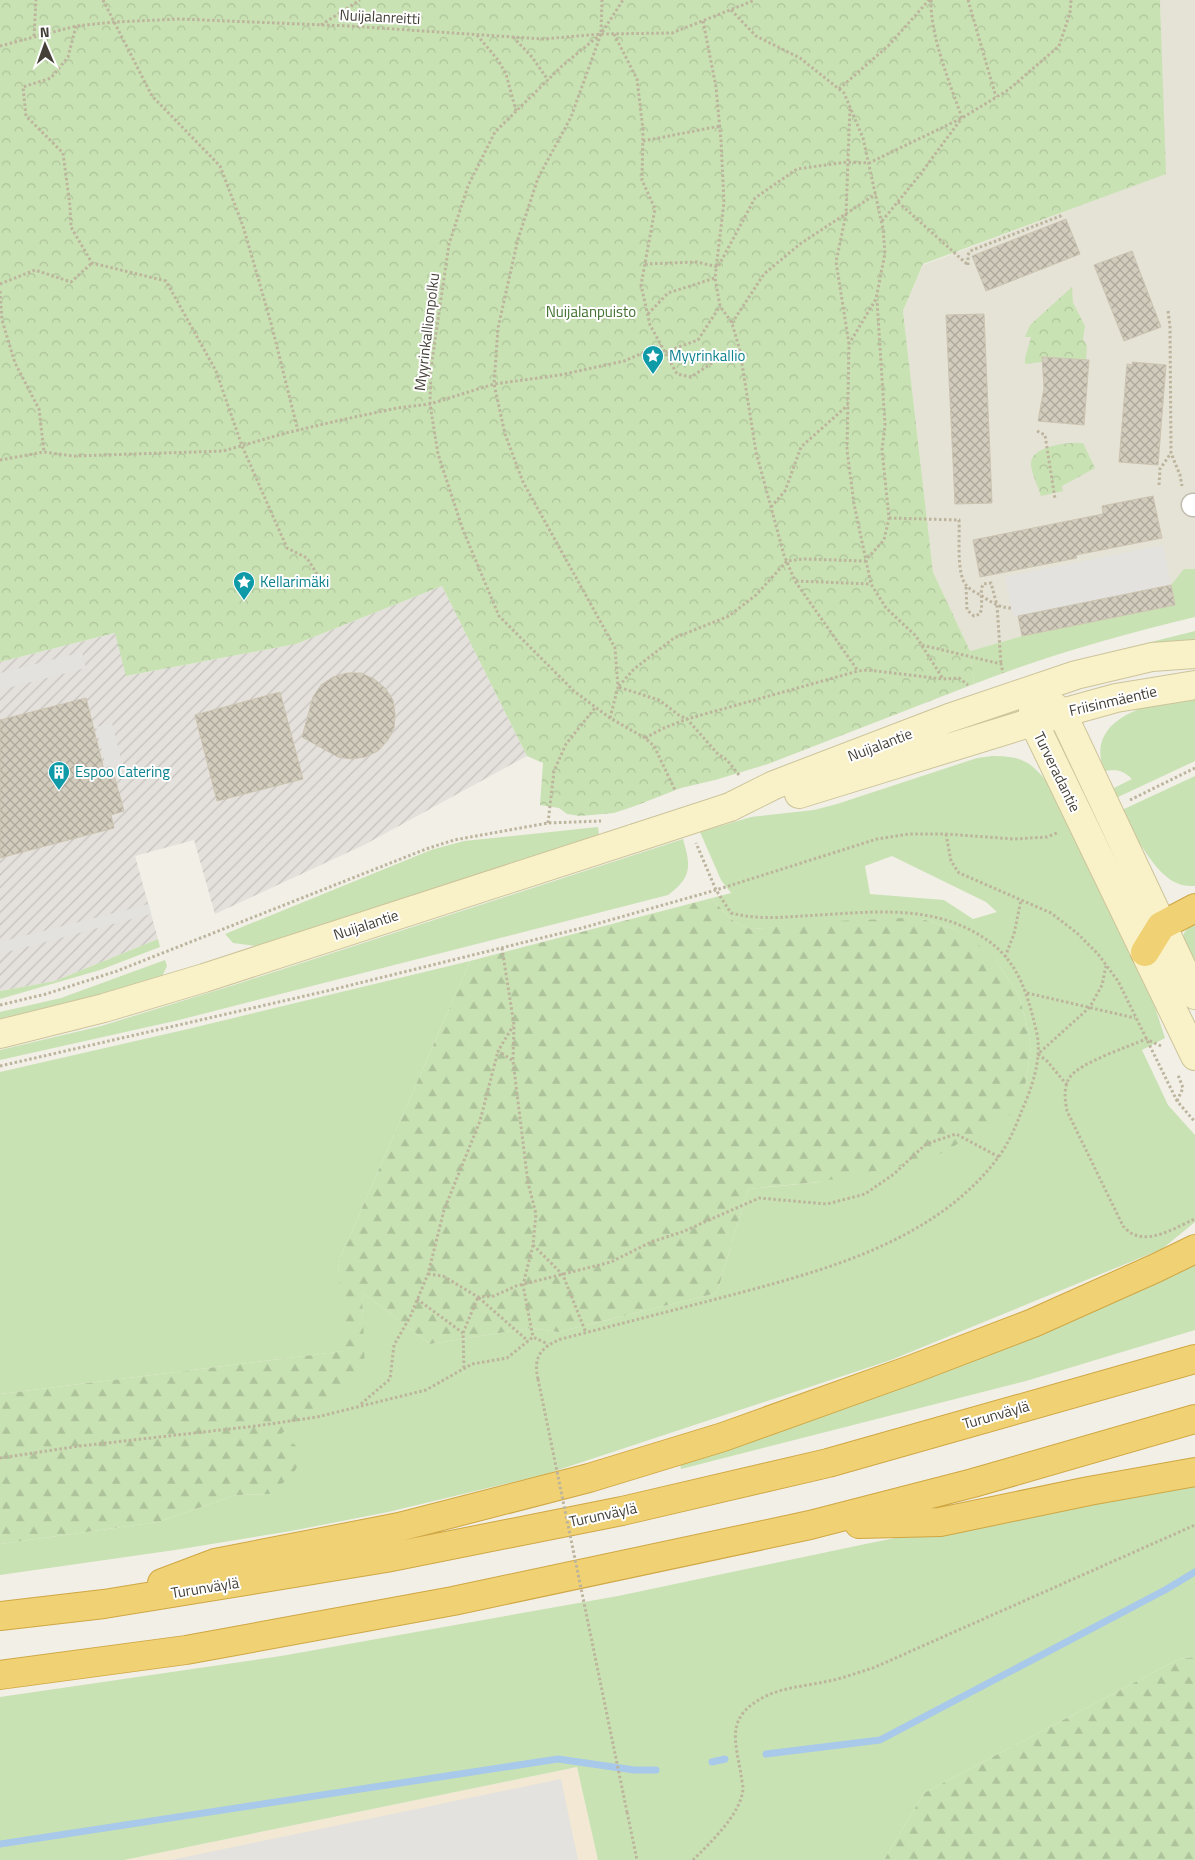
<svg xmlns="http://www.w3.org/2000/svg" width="1195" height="1860" font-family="'Titillium Web',sans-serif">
<defs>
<pattern id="industrial-furrows" width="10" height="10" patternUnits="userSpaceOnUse" patternTransform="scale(1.25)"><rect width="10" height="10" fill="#e4e1dc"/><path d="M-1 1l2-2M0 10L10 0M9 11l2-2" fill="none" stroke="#c5c2bd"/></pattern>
<pattern id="forest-firs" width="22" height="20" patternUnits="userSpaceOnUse" patternTransform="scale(1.25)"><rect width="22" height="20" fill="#c9e2b3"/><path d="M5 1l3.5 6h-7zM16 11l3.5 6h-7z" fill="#aec39b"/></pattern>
<pattern id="park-crowns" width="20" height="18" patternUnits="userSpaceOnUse" patternTransform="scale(1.25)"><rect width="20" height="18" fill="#c9e2b3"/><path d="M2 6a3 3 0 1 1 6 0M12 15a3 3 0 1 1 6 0" fill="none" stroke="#aec39b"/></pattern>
<pattern id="building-cross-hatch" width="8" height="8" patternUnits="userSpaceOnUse" patternTransform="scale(1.25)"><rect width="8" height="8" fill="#d2ccbd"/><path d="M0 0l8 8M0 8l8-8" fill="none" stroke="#aca79a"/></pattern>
</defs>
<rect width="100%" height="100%" fill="#f2efe7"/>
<path fill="#e5e2d6" d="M1160,0H1195V569H1184L1175,605L1022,636L970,651L933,572L903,311L923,265L1165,174Z"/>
<path fill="#f2e8d4" d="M577,1767L598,1860H124Z"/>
<path fill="url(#industrial-furrows)" d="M442,586L527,756L364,845L215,914L194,840L135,856L158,939L55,981L0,991V662L116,633L127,676L296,644Z"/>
<path fill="#c9e2b3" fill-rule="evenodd" d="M1184,569H1195V617C1120,635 1046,656 974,684L970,651L1022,636L1175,605L1171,585Z
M1195,631V645L1112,658L1111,652Z
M1195,692V761L1116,798L1112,789L1132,779C1123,770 1117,769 1104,771C1083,714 1158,703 1195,692Z
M992,756C1027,756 1032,764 1054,790L1140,961L1165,1038L1142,1050L1168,1105L1195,1135V1222L1162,1249L891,1360L546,1474L388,1512L291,1531L175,1550L0,1575V1544L158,1522L236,1495L269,1494L280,1434L364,1372L362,1292L430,1344L531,1328L558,1332L717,1293L748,1189L820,1182L1025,1087L1031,1047L1026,1021L1019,995L998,964L957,930L922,919H878L753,929C735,927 723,911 712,898L731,893L721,880L700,832L751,817L814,810L837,804L977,758ZM892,856L986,902L997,912L973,919L944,900L870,894L865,866Z
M1195,776V886C1190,886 1184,886 1179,884C1155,876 1133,832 1122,810Z
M598,827L599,835L257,946L233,943L225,934L431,850L464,841Z
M683,839C691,867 692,877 668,895L179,1020L0,1060V1050L101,1026L237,984Z
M1195,924V971C1187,954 1172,934 1195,924Z
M158,939L160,947L100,970L0,999V991L55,981Z
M165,960L167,966L161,979L0,1019V1012L61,998Z
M470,961L338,1263L345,1351L0,1394V1072L188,1029Z
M1195,1260V1330L1026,1381L681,1469L680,1462L910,1385L1090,1310Z
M1195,1482V1657L1179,1659L924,1793L884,1860H598L577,1767L124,1860H0V1697L281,1656L618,1596L875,1542L1091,1500Z"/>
<path fill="url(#forest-firs)" d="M712,898C723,911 735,927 753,929L837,921L903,918L922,919L957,930L975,941L998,964L1019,995L1026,1021L1031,1047L1025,1087L1015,1112L927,1161L819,1182L748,1189L717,1293L558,1332L531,1328L430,1344L362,1292L365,1372L281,1434L305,1453L292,1476L269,1494L236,1495L158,1522L0,1544V1394L344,1351L338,1263L470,961Z
M1195,1657V1860H884L924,1793L1179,1659Z"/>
<path fill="url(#park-crowns)" d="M0,0H1160L1166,174L923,264L903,311L933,572L970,651L974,684L768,764L715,780L681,788L635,806L614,813L580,816L567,814L559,808L540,805L543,763L527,756L442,586L296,644L126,676L115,633L0,662Z
M1072,287L1073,303L1085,326L1083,339L1087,346L1086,360L1042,357V362L1025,364V358L1031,337H1025L1030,325Z
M1068,443H1083L1095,468L1062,486L1063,491L1041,496C1038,486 1032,475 1031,465C1030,448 1057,445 1068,443Z"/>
<path fill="#e3e2de" d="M1163,545L1171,585L1013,617L1005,577Z
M82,652L86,668L0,690V673Z
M112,723L122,763L106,767L96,727Z
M149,904L151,914L0,954V942Z
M561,1779L578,1860H171Z"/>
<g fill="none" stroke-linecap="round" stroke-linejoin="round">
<path stroke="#a8c9e9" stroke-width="7" d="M766,1754L880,1740L1165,1590L1195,1572
M712,1762L725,1759
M0,1844L558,1759L634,1770H656"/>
</g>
<path fill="url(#building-cross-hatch)" stroke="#ccc4b1" d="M1066,219L1080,254L986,291L972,256Z
M1132,251L1161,327L1124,341L1094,265Z
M984,314L992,503L955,504L946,315Z
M1042,357L1089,360L1084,425L1038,421L1044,388Z
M1132,362L1166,365L1158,465L1119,462L1127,364L1133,365Z
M1153,496L1162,538L1076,555L1077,558L980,577L973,540L1103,514L1102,506Z
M1171,585L1175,605L1022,636L1018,616Z
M347,673H361L374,679L385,688L393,700L395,714L394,728L388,740L378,751L365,757L351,759L338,757L302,737L313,697L321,685L333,677Z
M280,692L303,779L217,801L195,715Z
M86,698L104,770L112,768L124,811L111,815L114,828L0,858V720Z"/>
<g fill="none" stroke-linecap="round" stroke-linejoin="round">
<g stroke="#bfbbad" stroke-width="25">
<path id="street" d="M1193,505H1195"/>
</g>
<g stroke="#cdc49a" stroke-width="30">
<path id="secondary" d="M1047,701L1062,713L1195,995
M1033,704V721L1195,1056
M799,794L1062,713L1116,698L1195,685
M730,807L774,785L949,718L1076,675L1152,657L1195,654
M0,1034L104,1008L204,978L635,838"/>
</g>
<g stroke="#cfa744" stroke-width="30">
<path id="highway" d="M1145,952L1161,926L1195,908
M859,1524L940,1522L1089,1491L1195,1472
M162,1583L215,1563L399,1527L589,1478L723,1437L910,1370L1033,1323L1156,1268L1195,1249
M0,1616L104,1604L386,1558L622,1511L828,1463L1195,1359
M0,1675L186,1650L453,1601L810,1525L973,1483L1195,1419"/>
</g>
<path stroke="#bdb49d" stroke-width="3" stroke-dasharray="2.5 2.5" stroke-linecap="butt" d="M103,0L152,96L220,166L243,226L271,323L298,431
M931,0C930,35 950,84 962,118
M968,0L996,97
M731,10L756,36L800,58L844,93L863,138L883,229L885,253L876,299L849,344L847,450L854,504L871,584L886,608L916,636L943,679
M703,21L716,87L721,141L724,202L715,278L720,306L732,323L740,351L756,452L784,555L795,581L858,671
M321,25L360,0
M76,26L68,57L51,78L23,87L26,116L63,153L70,206L71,227L92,263L166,281L216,371L242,446L287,548L307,558L317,574
M601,32L602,0
M601,34L562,66L495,132L468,186L449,244L431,368L430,404L438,454L463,530L499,616L574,691L610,718L645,738L654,746L675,790
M614,34L637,79L643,130L642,180L655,209L641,285L650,325L677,374L691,377L718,359L740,351
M477,35L498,60L506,74L516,111
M34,36L36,0
M513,37L532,57L548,80
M0,46L76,26L115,22L179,19L349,26L543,39L601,34L672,33L755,0
M839,89L889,45L929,0
M643,141L720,126
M898,202L968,265
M882,221L919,176L961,119
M645,264L697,262L718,267L755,198L797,169L847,162L869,163L962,118L1008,90L1059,46L1070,13L1071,0
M968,265V255L970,251L1063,215
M0,284L35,270L71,282L92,263
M0,291L2,320L15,363L39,409L44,452
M1168,311L1170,327L1171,453L1180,475L1182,486
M648,314L668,293L715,278
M732,323L764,274L800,244L876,194
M849,344L836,262L846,214L850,107
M665,352L698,340L720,306
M1037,431L1045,435L1055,499
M0,460L44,452L73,456L223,451L286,433L341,420L397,408L430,404L494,384L560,375L624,361L661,345
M1159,485L1160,469L1171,453
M771,507L785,491L801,447L848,405
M889,518L959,520C960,536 956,573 966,585C970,590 977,593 982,596C991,602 1000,608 1011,608
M796,581L871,584
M966,587L967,610L974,616L980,614C984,604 979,594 983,584L991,583L997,605L1001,664
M922,645L1001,664L1003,673
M610,718L618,687L615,648L523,482L505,434L494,384L498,328L518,239L538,178L571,117L601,34L623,0
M645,738L664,728L687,719L858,671L868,670L943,679L959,678L968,685
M739,775L727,760L717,753L687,719L680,716L659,700L618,687L634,669L674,638L729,616L756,595L787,561L804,559L865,561L884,540L889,518L882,450L885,425L877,300
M1130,800L1195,768
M548,823L554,771L566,744L595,708
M946,834L951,861L959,873L1051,913L1077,933L1098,954L1118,981L1177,1101L1195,1122
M502,948L514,1025L513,1061L528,1183L536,1214L533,1245L523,1285L533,1337
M1005,957L1014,934L1021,900
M1027,993L1135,1018
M0,1005L46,994L117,971L426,849L454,840L548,823L601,821
M1161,1046L1146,1039C1128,1047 1081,1062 1070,1077C1063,1087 1065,1100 1067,1111L1123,1226C1126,1229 1131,1234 1135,1235C1154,1242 1178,1226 1195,1219
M512,1060L498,1051L513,1026
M0,1066L331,990L582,928L716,890L877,839L909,834H946L1014,839L1047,837L1059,832
M1067,1085L1047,1061L1038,1054L1090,1007L1102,985L1106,966
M1177,1101L1183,1088L1178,1075
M533,1245L563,1275L586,1333
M428,1274L443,1276L478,1297L494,1296L516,1286L611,1262L651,1242L682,1232L759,1198L827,1204L865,1194L894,1174L926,1144L956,1134L999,1157
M417,1299L463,1333
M464,1368L463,1333L478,1297L528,1341
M538,1379C533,1357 541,1347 561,1339C616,1325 670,1311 724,1297C822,1271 933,1243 997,1159C1008,1145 1016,1126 1022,1110C1032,1088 1042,1058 1037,1034C1025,982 1014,949 962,926C912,904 853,914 800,916C777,918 754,919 731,913L716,890L696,843
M361,1404L390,1379L394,1345L410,1317L428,1274L444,1210L480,1121L498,1051
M0,1458L80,1446L256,1426L317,1417L426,1390L472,1364L507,1358L533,1337L548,1344
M627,1812L637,1860
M693,1860C710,1843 741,1814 743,1789C743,1784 741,1778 741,1774C735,1740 726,1718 762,1698C782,1687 807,1686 829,1681C844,1678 859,1672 873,1668L1195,1525"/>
<use href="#street" stroke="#fff" stroke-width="22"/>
<use href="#secondary" stroke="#f9f2c9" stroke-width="28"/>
<use href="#highway" stroke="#f0d173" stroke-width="28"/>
<g stroke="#cdc49a" stroke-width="30" stroke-linecap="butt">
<path id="secondary-bridge" d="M635,838L730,807"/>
</g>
<path stroke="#bdb49d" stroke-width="3" stroke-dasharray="2.5 2.5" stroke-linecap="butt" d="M538,1379L627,1812"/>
<use href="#secondary-bridge" stroke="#f9f2c9" stroke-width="28"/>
</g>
<defs>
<g id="sight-pin" transform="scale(1.125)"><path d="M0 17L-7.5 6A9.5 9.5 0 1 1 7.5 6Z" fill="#0f9aa8" stroke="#fff"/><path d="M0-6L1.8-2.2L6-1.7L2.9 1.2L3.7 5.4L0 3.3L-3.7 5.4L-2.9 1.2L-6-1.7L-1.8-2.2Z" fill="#fff"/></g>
<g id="building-pin" transform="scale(1.125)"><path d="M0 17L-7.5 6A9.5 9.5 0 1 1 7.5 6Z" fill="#0f9aa8" stroke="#fff"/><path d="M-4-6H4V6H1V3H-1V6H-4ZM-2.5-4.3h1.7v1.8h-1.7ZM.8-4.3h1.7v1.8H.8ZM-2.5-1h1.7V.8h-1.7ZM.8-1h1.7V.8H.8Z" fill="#fff"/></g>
</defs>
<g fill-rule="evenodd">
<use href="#sight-pin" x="653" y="356"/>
<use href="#sight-pin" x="244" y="582"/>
<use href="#building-pin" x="59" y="772"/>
</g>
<g text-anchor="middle" stroke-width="4" stroke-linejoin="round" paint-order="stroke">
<g font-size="15" fill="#444037" stroke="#fff">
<text transform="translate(380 17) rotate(3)" y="5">Nuijalanreitti</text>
<text transform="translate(427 332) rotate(-83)" y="5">Myyrinkallionpolku</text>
<text transform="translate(1113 701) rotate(-13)" y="5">Friisinmäentie</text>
<text transform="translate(880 745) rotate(-21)" y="5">Nuijalantie</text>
<text transform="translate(1057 772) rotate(64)" y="5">Turveradantie</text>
<text transform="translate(366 925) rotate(-18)" y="5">Nuijalantie</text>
<text transform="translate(996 1415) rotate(-16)" y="5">Turunväylä</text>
<text transform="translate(603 1515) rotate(-12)" y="5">Turunväylä</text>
<text transform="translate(205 1588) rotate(-9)" y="5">Turunväylä</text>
</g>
<g font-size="15" fill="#42702f" stroke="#fff">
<text x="591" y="317">Nuijalanpuisto</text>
</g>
<g font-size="15" fill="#0d838f" stroke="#fff" text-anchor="start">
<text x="669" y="361">Myyrinkallio</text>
<text x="260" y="587">Kellarimäki</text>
<text x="75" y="777">Espoo Catering</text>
</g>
</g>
<g transform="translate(45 45) rotate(358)" stroke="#ffffff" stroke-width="4" paint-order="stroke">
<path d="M0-4L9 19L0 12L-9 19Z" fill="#444037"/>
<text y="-8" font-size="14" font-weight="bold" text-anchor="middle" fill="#444037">N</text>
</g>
</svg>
